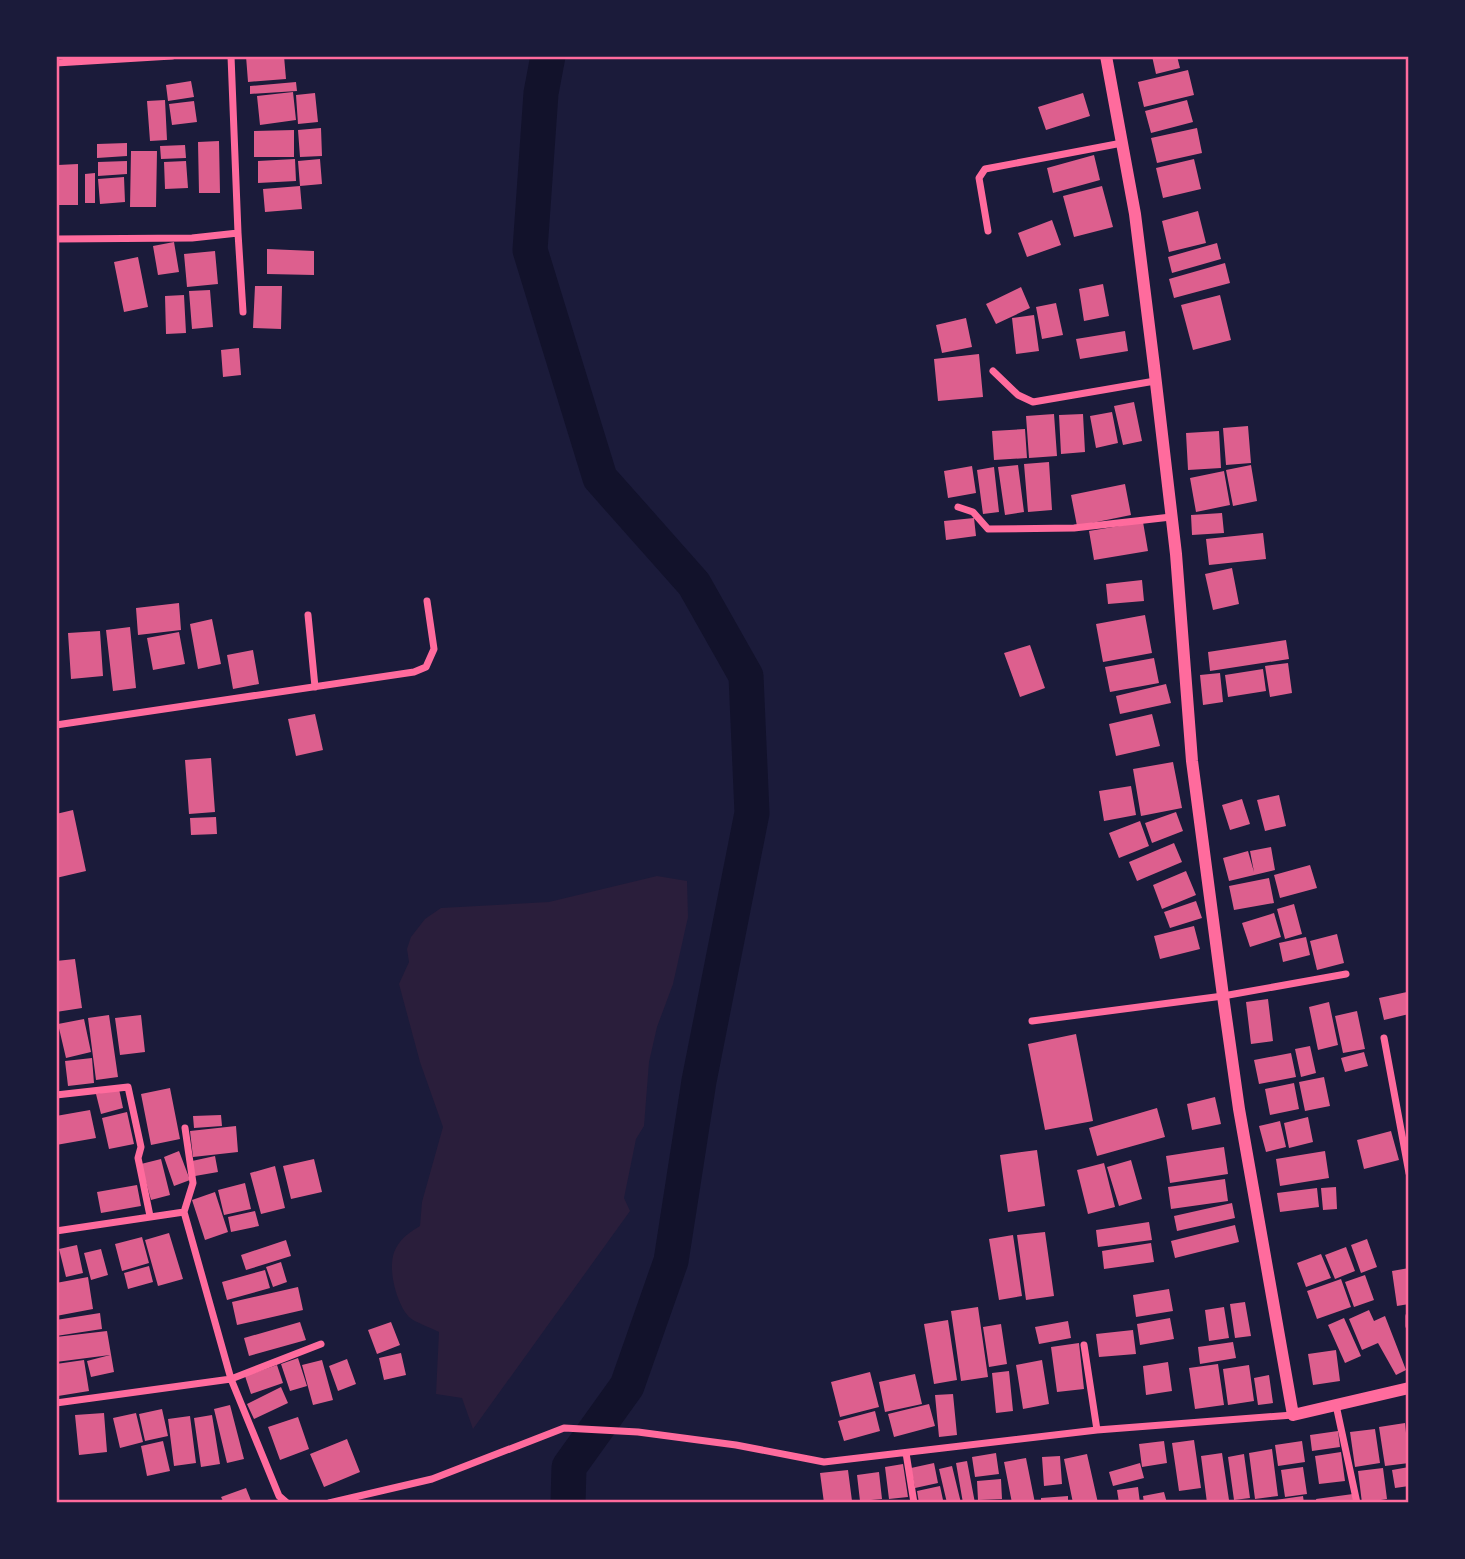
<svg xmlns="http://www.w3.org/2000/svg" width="1465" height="1559" font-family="Arial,sans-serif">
<rect width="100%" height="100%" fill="#1b1b3a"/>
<path fill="#2a1e3b" d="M657,876L687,881L688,917L673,984L657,1027L649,1062L644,1126L636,1139L624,1198L630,1211L473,1429L462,1398L436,1394L439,1332C430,1327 416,1323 409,1317C396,1303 386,1265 396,1248C402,1237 410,1232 420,1226L422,1202L443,1127L420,1062L399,984L409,962L407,949L411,937L425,919L441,908L549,902Z"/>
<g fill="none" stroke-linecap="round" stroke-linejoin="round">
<path stroke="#12122b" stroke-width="35" d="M548,56L541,93L530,250L600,478L694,584L746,676L752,813L699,1081L671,1261L627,1386L569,1467L568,1503"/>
</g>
<path fill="#dd5f8e" d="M246,56H284L286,79L248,82Z
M1152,56H1177L1180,68L1156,74Z
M1188,70L1194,95L1144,107L1138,82Z
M191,81L194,97L168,101L166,85Z
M296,82L297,91L250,94V86Z
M293,92L296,120L260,125L257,96Z
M315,93L318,122L298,124L296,95Z
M1083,93L1090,116L1046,130L1038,107Z
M165,100L167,140L150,141L147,101Z
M1187,100L1193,122L1151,133L1145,111Z
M194,101L197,122L172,125L169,104Z
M321,128L322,156L300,157L298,130Z
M1197,128L1202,153L1157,163L1151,138Z
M294,130V157H254V131Z
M219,141L220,193H199L198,142Z
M127,143V156L97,158V144Z
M185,145L186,158L161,159L160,146Z
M131,151H157L156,207H130Z
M1094,155L1100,180L1053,193L1047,168Z
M295,159L296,181L258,183V161Z
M320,159L322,184L300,186L298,161Z
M1194,159L1201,189L1163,198L1156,168Z
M127,161V174L98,176V162Z
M186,161L188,188L165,189L164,162Z
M78,164V205H59L58,165Z
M95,173V203H85V174Z
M124,177L125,202L100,204L98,179Z
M300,186L302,209L265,212L263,189Z
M1102,186L1113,227L1074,237L1063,196Z
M1198,211L1206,243L1169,252L1162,221Z
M1052,220L1061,245L1027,257L1018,233Z
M174,242L179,272L158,275L153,246Z
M1217,243L1221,259L1172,273L1168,257Z
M267,249L314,251V275L267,274Z
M215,251L218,284L187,287L184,254Z
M138,257L148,307L124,312L114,262Z
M1225,263L1230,283L1174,298L1169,279Z
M1103,284L1109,316L1084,321L1079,289Z
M255,286H282L281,329L253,328Z
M1021,287L1030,308L996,324L986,304Z
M210,290L213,327L192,329L189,291Z
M184,295L186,333L166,334L165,296Z
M1220,295L1231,340L1193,350L1181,305Z
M1056,303L1063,335L1042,339L1036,307Z
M1034,315L1039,351L1016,354L1012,318Z
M966,318L972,347L942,353L936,325Z
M1125,331L1128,351L1080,359L1076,339Z
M239,348L241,375L223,377L221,350Z
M979,354L983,397L938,401L934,359Z
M1134,402L1142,441L1123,445L1114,406Z
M1112,412L1118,443L1096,448L1090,416Z
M1054,414L1057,456L1029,458L1026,416Z
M1083,414L1085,452L1061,454L1059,415Z
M1248,426L1251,463L1226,465L1223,428Z
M1025,429L1027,458L994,460L992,431Z
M1219,431L1221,468L1188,470L1186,433Z
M1049,462L1052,510L1028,512L1024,464Z
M1018,465L1024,512L1005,515L998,467Z
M1251,465L1257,501L1233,506L1226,470Z
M972,466L976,493L948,498L944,471Z
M994,467L999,512L983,514L977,470Z
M1224,471L1230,505L1196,512L1190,478Z
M1125,484L1131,515L1077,526L1071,495Z
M1222,513L1224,533L1192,535L1191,515Z
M974,518L976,536L946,540L944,521Z
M1143,522L1148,551L1094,560L1089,531Z
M1263,533L1266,559L1209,565L1206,539Z
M1232,568L1239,604L1213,610L1205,574Z
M1142,580L1144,601L1108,604L1106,584Z
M179,603L181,630L138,635L136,608Z
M1145,615L1152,653L1103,662L1096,624Z
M212,619L221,664L198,669L190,624Z
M130,627L136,688L113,691L106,630Z
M100,631L103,676L71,679L68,633Z
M179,632L185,664L153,670L147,638Z
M1286,640L1289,659L1210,671L1208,652Z
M1030,645L1045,688L1020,697L1004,653Z
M253,650L259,684L233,689L227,655Z
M1154,658L1159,683L1110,692L1105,667Z
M1288,663L1292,693L1270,697L1265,666Z
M1263,669L1266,691L1228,697L1225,675Z
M1220,673L1223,702L1203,705L1200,675Z
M1166,684L1171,703L1120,714L1116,696Z
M315,714L323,750L296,756L288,719Z
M1152,714L1160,746L1116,756L1109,724Z
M211,758L215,812L189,814L185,760Z
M1173,762L1182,808L1141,816L1133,769Z
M1131,786L1136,815L1104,821L1099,791Z
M1279,795L1286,826L1265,831L1257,800Z
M1242,799L1250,824L1230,830L1222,805Z
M73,810L86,871L56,878V814Z
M1176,812L1183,831L1152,843L1145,823Z
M216,817L217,834L191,835L190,818Z
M1140,821L1149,846L1119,858L1109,833Z
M1174,843L1182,862L1137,881L1129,862Z
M1271,847L1275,870L1229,881L1223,858L1248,851L1254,872L1250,851Z
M1310,865L1317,888L1280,898L1274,875Z
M1186,871L1196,895L1162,909L1153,885Z
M1269,878L1274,903L1234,910L1229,886Z
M1196,901L1202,918L1170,928L1164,912Z
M1294,904L1302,934L1285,939L1277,909Z
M1274,913L1281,937L1250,947L1242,923Z
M1194,926L1200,949L1160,959L1154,936Z
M1337,934L1344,963L1317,970L1310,941Z
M1306,937L1310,955L1283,962L1279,943Z
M75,959L82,1008L56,1012V961Z
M1407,992L1409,1014L1384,1020L1379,998Z
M1268,999L1273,1041L1251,1044L1246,1002Z
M1329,1002L1338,1045L1318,1050L1309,1007Z
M1357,1011L1365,1049L1343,1053L1335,1016Z
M109,1015L118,1077L96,1080L88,1018Z
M141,1015L145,1052L120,1055L115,1018Z
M84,1019L91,1052L66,1058L58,1024Z
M1076,1034L1093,1121L1045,1130L1028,1044Z
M1310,1046L1316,1073L1301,1077L1295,1049Z
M1364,1052L1368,1066L1345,1072L1341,1058Z
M1291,1053L1296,1077L1259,1084L1254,1060Z
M92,1058L94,1083L68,1086L65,1061Z
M1324,1077L1330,1106L1305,1111L1299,1082Z
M1294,1083L1299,1109L1270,1115L1265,1089Z
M170,1088L180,1139L151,1145L141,1094Z
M119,1089L123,1108L101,1114L96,1094Z
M1215,1097L1221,1124L1192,1130L1187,1104Z
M1157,1108L1165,1137L1097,1156L1089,1128Z
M90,1110L96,1138L56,1145V1116Z
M127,1112L134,1144L109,1149L102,1118Z
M221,1115L222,1126L194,1128L193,1116Z
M1308,1117L1313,1142L1289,1148L1284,1123Z
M1280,1121L1286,1147L1266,1152L1259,1126Z
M236,1126L238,1152L193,1157L190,1131Z
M1391,1131L1399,1160L1364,1169L1357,1140Z
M1224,1147L1228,1174L1170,1183L1166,1156Z
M1037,1150L1045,1206L1008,1212L1000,1155Z
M179,1151L190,1180L174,1186L164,1157Z
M1325,1151L1329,1178L1280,1186L1276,1159Z
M215,1156L218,1172L195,1176L192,1161Z
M161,1159L170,1195L151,1200L141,1164Z
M314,1159L322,1192L291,1199L283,1166Z
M1131,1160L1142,1199L1119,1206L1107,1167Z
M1104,1163L1115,1207L1088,1214L1077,1170Z
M275,1166L285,1208L261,1214L250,1173Z
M1225,1179L1228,1201L1171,1209L1168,1187Z
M245,1183L251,1209L224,1215L218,1190Z
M137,1185L141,1206L101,1213L97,1192Z
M1336,1187L1337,1209L1323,1210L1321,1188Z
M1317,1188L1319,1207L1280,1212L1277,1193Z
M215,1192L228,1232L205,1240L192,1200Z
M1232,1203L1235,1218L1177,1231L1174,1216Z
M255,1211L259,1226L231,1232L228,1217Z
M1149,1222L1152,1240L1098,1247L1096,1230Z
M1235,1225L1239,1242L1175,1258L1171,1241Z
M1045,1232L1054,1296L1026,1300L1017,1235Z
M169,1233L183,1279L158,1286L145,1240Z
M1013,1235L1022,1296L999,1300L989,1239Z
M142,1237L149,1263L122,1271L115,1244Z
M1367,1239L1377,1267L1361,1273L1351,1245Z
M286,1240L291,1256L246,1270L241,1255Z
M1151,1243L1154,1262L1104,1269L1102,1251Z
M77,1245L83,1273L66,1277L59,1249Z
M1346,1247L1355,1271L1335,1279L1325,1255Z
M101,1249L108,1275L91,1280L84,1253Z
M1321,1254L1331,1278L1306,1287L1297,1263Z
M281,1262L287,1282L273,1287L266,1267Z
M149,1266L153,1282L128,1289L124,1273Z
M1409,1268V1304L1397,1306L1392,1271Z
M265,1270L270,1288L227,1300L222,1282Z
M1365,1275L1374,1300L1354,1307L1345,1282Z
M88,1277L93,1309L56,1316V1283Z
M1341,1279L1351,1307L1317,1319L1307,1291Z
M298,1287L303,1310L237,1325L232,1302Z
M1169,1289L1173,1311L1136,1317L1133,1295Z
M1245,1302L1251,1336L1235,1338L1230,1304Z
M978,1307L988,1377L961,1381L951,1311Z
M1224,1307L1229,1338L1209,1341L1205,1310Z
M1369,1310L1374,1321L1385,1316L1406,1370L1396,1375L1378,1343L1362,1350L1349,1319Z
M100,1313L102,1329L56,1336V1320Z
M1170,1318L1174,1339L1140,1345L1137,1324Z
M1344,1318L1361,1356L1345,1363L1328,1325Z
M948,1320L957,1380L934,1384L924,1324Z
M1068,1321L1071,1338L1039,1344L1035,1327Z
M300,1322L306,1340L249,1356L244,1338Z
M391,1322L400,1345L377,1354L368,1330Z
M1001,1324L1007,1364L989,1367L983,1327Z
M1133,1330L1136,1354L1099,1357L1096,1334Z
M107,1331L114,1372L91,1377L87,1361L110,1355L56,1362V1337Z
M1233,1342L1236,1358L1200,1364L1198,1347Z
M1079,1343L1084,1389L1057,1392L1051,1347Z
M1336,1350L1340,1381L1313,1385L1308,1354Z
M401,1353L406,1375L384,1380L379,1358Z
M298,1358L307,1386L290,1391L281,1364Z
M347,1359L356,1384L338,1391L329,1366Z
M84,1360L89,1391L58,1396L56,1364Z
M322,1360L333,1400L313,1405L302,1365Z
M1042,1360L1049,1404L1023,1409L1016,1365Z
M1168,1362L1172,1391L1146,1395L1143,1366Z
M1218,1364L1224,1405L1195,1409L1189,1368Z
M277,1365L283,1383L251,1394L245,1376Z
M1249,1365L1254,1401L1228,1405L1223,1369Z
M1009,1371L1013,1411L996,1413L992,1373Z
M870,1372L879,1407L840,1417L831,1382Z
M915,1374L922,1404L885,1412L879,1382Z
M1269,1375L1273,1403L1258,1405L1254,1378Z
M281,1387L288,1403L254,1419L247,1404Z
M953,1394L957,1435L939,1437L935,1395Z
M929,1404L935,1426L894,1437L888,1414Z
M230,1405L244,1459L227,1463L214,1409Z
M162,1409L168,1436L145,1441L139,1414Z
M875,1411L880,1431L844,1441L838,1421Z
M104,1413L107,1452L79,1455L75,1415Z
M136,1413L143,1442L120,1448L113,1418Z
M212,1415L220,1464L201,1467L194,1418Z
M190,1416L196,1463L174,1466L168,1419Z
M298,1417L309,1449L280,1460L268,1427Z
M1405,1423L1409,1463L1385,1466L1379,1427Z
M1375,1429L1380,1463L1355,1467L1350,1432Z
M1338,1431L1340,1447L1312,1451L1310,1435Z
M347,1439L360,1472L324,1487L310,1454Z
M1194,1440L1201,1488L1179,1491L1172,1443Z
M163,1441L170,1471L147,1476L141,1446Z
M1164,1441L1167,1463L1142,1467L1139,1444Z
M1302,1441L1305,1462L1278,1466L1275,1445Z
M1272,1449L1278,1496L1255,1499L1249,1453Z
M1341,1452L1345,1481L1319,1484L1315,1456Z
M996,1453L999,1474L975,1477L972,1457Z
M1222,1453L1229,1500L1207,1503L1201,1456Z
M1087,1454L1098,1503H1073L1064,1459Z
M1244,1454L1250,1498L1234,1500L1228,1457Z
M1060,1456L1062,1484L1044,1486L1042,1457Z
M1026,1458L1035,1503H1012L1004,1462Z
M967,1461L975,1503H963L956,1463Z
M934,1463L938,1483L915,1488L911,1468Z
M1140,1463L1144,1478L1113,1486L1109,1472Z
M903,1464L908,1497L889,1499L885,1467Z
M952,1466L961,1503H947L939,1469Z
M1303,1467L1307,1494L1285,1497L1281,1470Z
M1409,1467V1486L1395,1488L1392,1470Z
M1383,1468L1387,1499L1362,1503L1358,1471Z
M848,1470L852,1501L824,1503L820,1473Z
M879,1472L882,1499L860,1501L857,1475Z
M1001,1479L1002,1499L978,1500L977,1481Z
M940,1486L943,1500L919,1503L917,1491Z
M1138,1487L1140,1503H1119L1117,1490Z
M246,1488L252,1503H224L221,1497Z
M1164,1492L1167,1503H1144L1143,1496Z
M1353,1494L1355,1503H1317L1316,1499Z
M1068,1496V1503H1041V1498Z
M1303,1496L1304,1503H1268V1501Z"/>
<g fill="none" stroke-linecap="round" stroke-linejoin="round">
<path stroke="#ff6b9d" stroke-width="7" d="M56,63L172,56
M988,231L979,178L985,169L1122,143
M238,233L243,312
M56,239L192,238L238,233L231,56
M993,371L1018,395L1033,402L1155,381
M958,507L973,512L988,529L1074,528L1171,517
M308,615L315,687
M56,725L414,672L426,667L434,649L427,601
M1032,1021L1223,996L1346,974
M1384,1038L1409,1173
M56,1095L128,1087L141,1147L138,1158L150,1216
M184,1212L193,1183L185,1128
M56,1231L184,1212L231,1379L279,1496L287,1503
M1409,1316V1326
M1084,1345L1097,1430
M56,1403L231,1379L321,1344
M1336,1405L1357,1503
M906,1453L914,1503
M329,1503L432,1479L564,1428L638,1432L736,1445L824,1462L1097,1430L1293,1415"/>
<path stroke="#ff6b9d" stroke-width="12" d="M1106,56L1135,214L1154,366L1176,554L1192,761L1223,996L1239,1109L1293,1415L1409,1388"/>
</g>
<rect width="1465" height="1559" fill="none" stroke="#1b1b3a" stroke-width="116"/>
<rect x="58" y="58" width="1349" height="1443" fill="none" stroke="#ff6b9d" stroke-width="2.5"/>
</svg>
